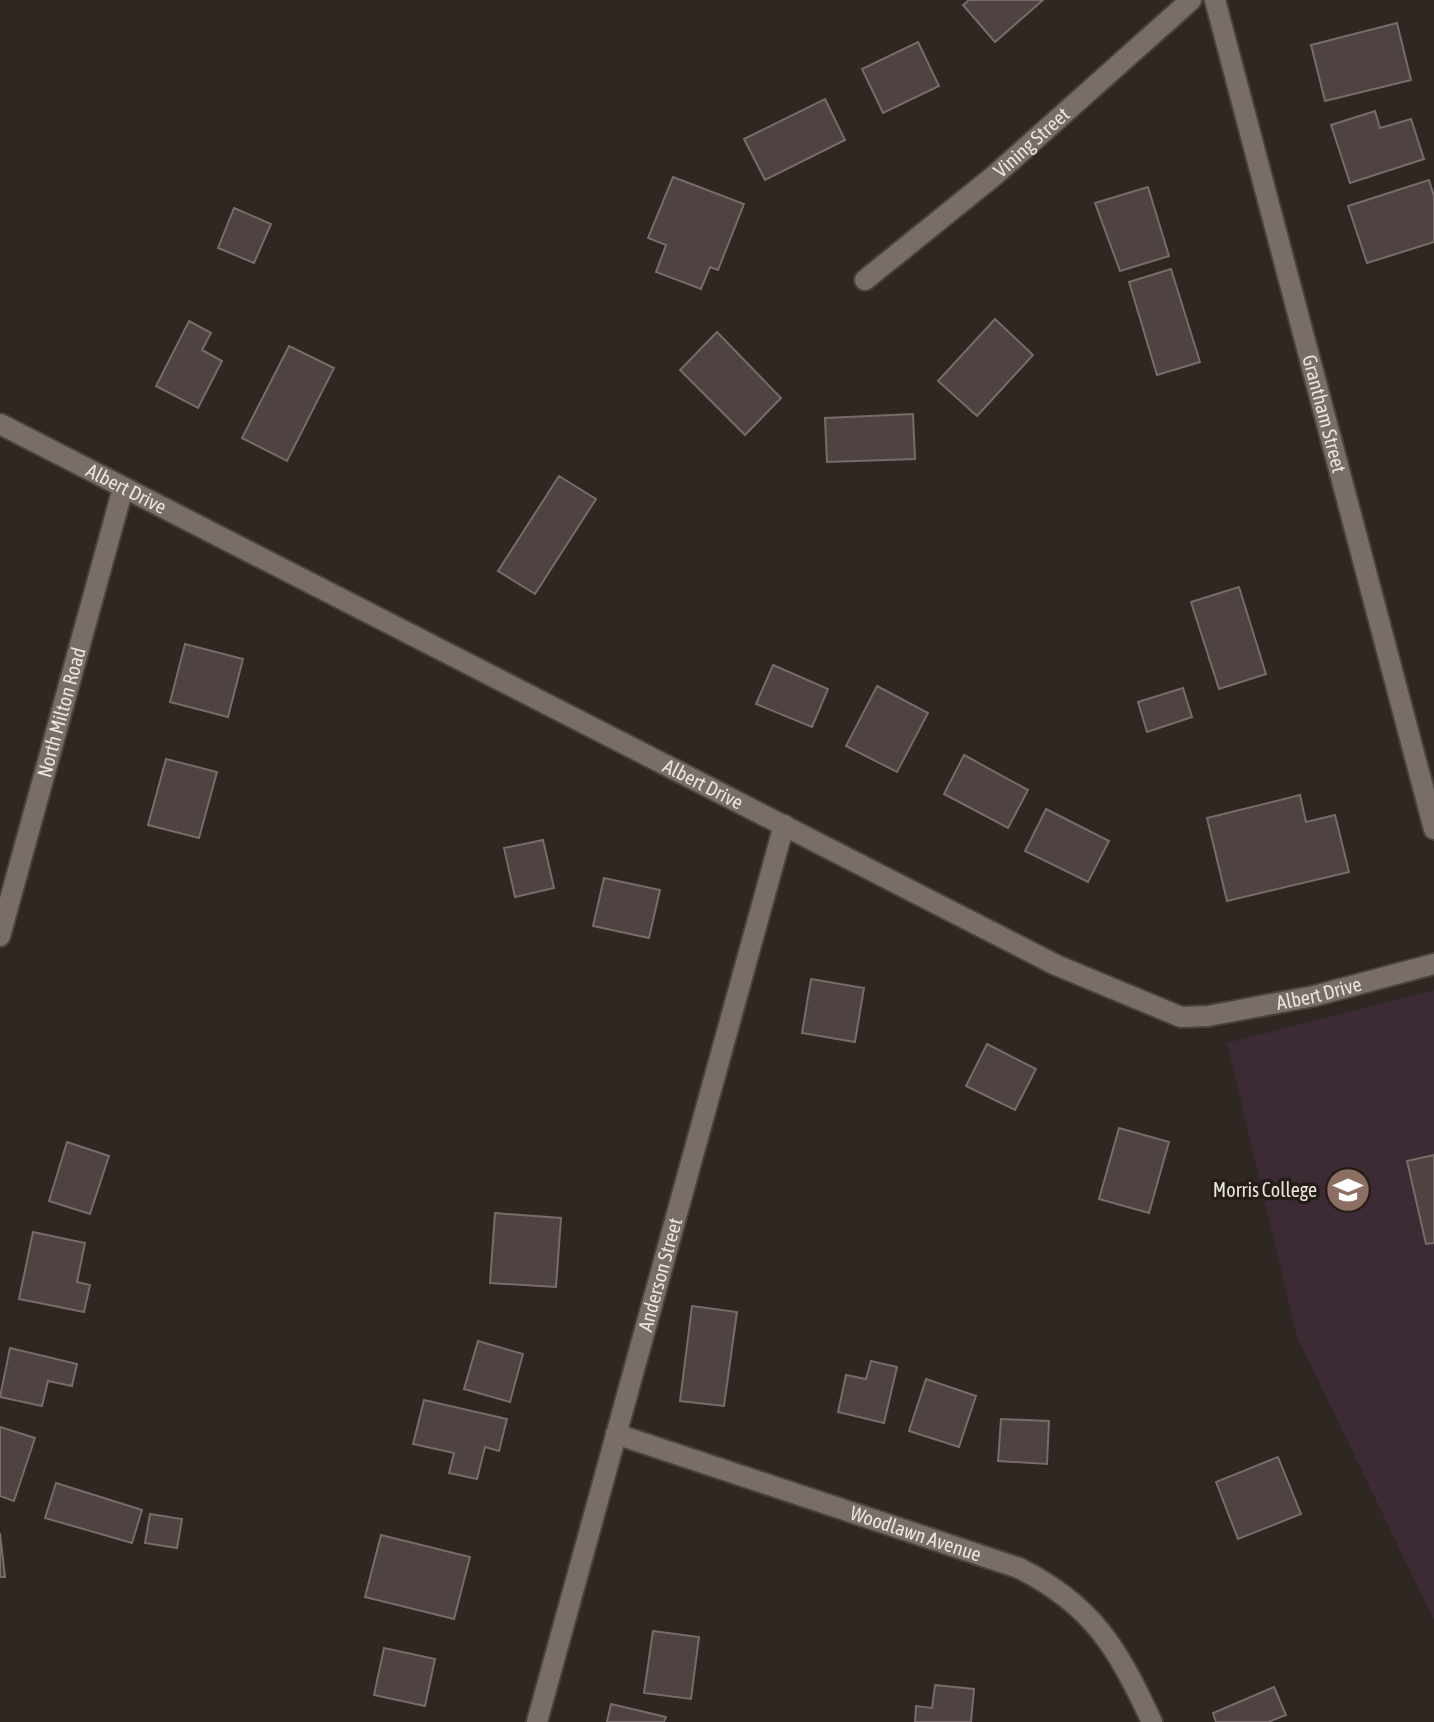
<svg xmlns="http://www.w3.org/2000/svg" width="1434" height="1722" font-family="'Asap Condensed',sans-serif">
<rect width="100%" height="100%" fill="#2f2721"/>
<path fill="#3c2a34" d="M1434,990V1620L1297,1337L1227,1043Z"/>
<path fill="#4f4342" stroke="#786b69" stroke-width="2" d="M969,0H1043L995,42L963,5Z
M1397,23L1411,80L1325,101L1311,45Z
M918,42L939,86L883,113L862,69Z
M825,99L845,140L765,180L744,139Z
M1375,111L1380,128L1411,119L1424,159L1350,183L1331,125Z
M673,177L744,204L718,270L710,267L701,289L656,272L666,245L648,238Z
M1429,180L1434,196V242L1367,263L1348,206Z
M1148,187L1169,256L1120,271L1095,203Z
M234,208L271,224L254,263L218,248Z
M1171,269L1200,362L1157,375L1129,282Z
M995,319L1033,355L977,416L938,381Z
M189,321L211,333L202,350L222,361L198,408L156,386Z
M717,332L781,398L745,435L680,370Z
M289,346L334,368L287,461L242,438Z
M913,414L915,459L827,462L825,418Z
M559,476L596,499L535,594L498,571Z
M1239,587L1266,674L1219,689L1191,602Z
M185,644L243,659L228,717L170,702Z
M773,665L828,689L812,727L756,704Z
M877,686L928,713L897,772L846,746Z
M1183,688L1192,717L1147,732L1138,702Z
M964,755L1028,790L1008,828L944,794Z
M166,759L217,772L199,838L148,825Z
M1300,795L1306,822L1335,815L1349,872L1227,901L1207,818Z
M1046,809L1109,841L1088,882L1025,851Z
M543,840L554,888L515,897L504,848Z
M604,878L660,890L649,938L593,926Z
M811,979L864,988L855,1042L802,1033Z
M987,1044L1036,1069L1015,1110L966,1086Z
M1119,1128L1169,1142L1149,1213L1099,1199Z
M67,1142L109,1156L90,1214L49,1201Z
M1434,1155V1243L1426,1244L1407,1161Z
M495,1213L561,1218L556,1287L490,1283Z
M33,1232L85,1243L77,1282L90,1285L84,1312L19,1299Z
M692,1306L737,1312L724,1406L680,1401Z
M478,1341L523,1354L510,1402L464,1389Z
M10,1348L77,1364L72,1386L48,1381L42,1406L0,1397Z
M871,1361L897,1367L884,1423L838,1412L846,1375L866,1379Z
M926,1379L976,1396L959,1447L909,1431Z
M424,1400L507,1419L499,1451L485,1447L477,1479L449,1473L454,1453L413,1444Z
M1001,1419L1049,1421L1047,1464L998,1461Z
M0,1427L35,1438L14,1501L0,1496Z
M1278,1457L1301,1514L1238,1539L1216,1482Z
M56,1483L142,1510L132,1543L45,1518Z
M150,1514L182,1519L177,1548L145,1543Z
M0,1533L5,1577H0Z
M381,1535L470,1557L454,1619L365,1597Z
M653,1631L699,1637L691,1699L644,1693Z
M384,1648L435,1659L425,1706L374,1695Z
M935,1685L974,1689L971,1722H915L916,1706L932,1708Z
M1274,1687L1286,1715L1268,1722H1216L1213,1713Z
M611,1704L666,1717L664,1722H607Z"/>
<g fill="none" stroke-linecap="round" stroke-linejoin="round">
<g stroke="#49433d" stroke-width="24">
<g id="minor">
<path id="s1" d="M1215,0L1434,829"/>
<path id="s2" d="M865,280L995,175L1191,0"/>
<path id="s3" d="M0,424L1056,965L1181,1017L1208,1016L1314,996L1434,964"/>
<path id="s4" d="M0,936L123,488"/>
<path id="s5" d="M616,1434L1019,1568C1093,1605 1118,1649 1152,1722"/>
<path id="s6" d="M537,1722L784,825"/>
</g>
</g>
<use href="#minor" stroke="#786e67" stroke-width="20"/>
</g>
<defs>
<g id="university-disc" transform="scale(2.3)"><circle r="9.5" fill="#8d6e63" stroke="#251d17"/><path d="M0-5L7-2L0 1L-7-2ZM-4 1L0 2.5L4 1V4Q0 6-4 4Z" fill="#fff"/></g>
</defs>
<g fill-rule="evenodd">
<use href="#university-disc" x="1348" y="1190"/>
</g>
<g text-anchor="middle" stroke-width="7" stroke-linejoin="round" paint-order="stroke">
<g font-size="20" fill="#e9e4df" stroke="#251d17">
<text dy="7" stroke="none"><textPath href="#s2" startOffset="216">Vining Street</textPath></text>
<text dy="7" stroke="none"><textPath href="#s1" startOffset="428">Grantham Street</textPath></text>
<text dy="7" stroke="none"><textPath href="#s3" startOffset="142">Albert Drive</textPath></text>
<text dy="7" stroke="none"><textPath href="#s4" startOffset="232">North Milton Road</textPath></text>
<text dy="7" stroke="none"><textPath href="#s3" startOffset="790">Albert Drive</textPath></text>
<text dy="7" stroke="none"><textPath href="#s3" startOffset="1462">Albert Drive</textPath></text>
<text dy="7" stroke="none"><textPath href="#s6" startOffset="464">Anderson Street</textPath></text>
<text dy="7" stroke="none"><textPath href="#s5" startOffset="316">Woodlawn Avenue</textPath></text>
</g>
<g font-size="20" fill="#e9e4df" stroke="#251d17" text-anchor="end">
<text x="1317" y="1197">Morris College</text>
</g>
</g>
</svg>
